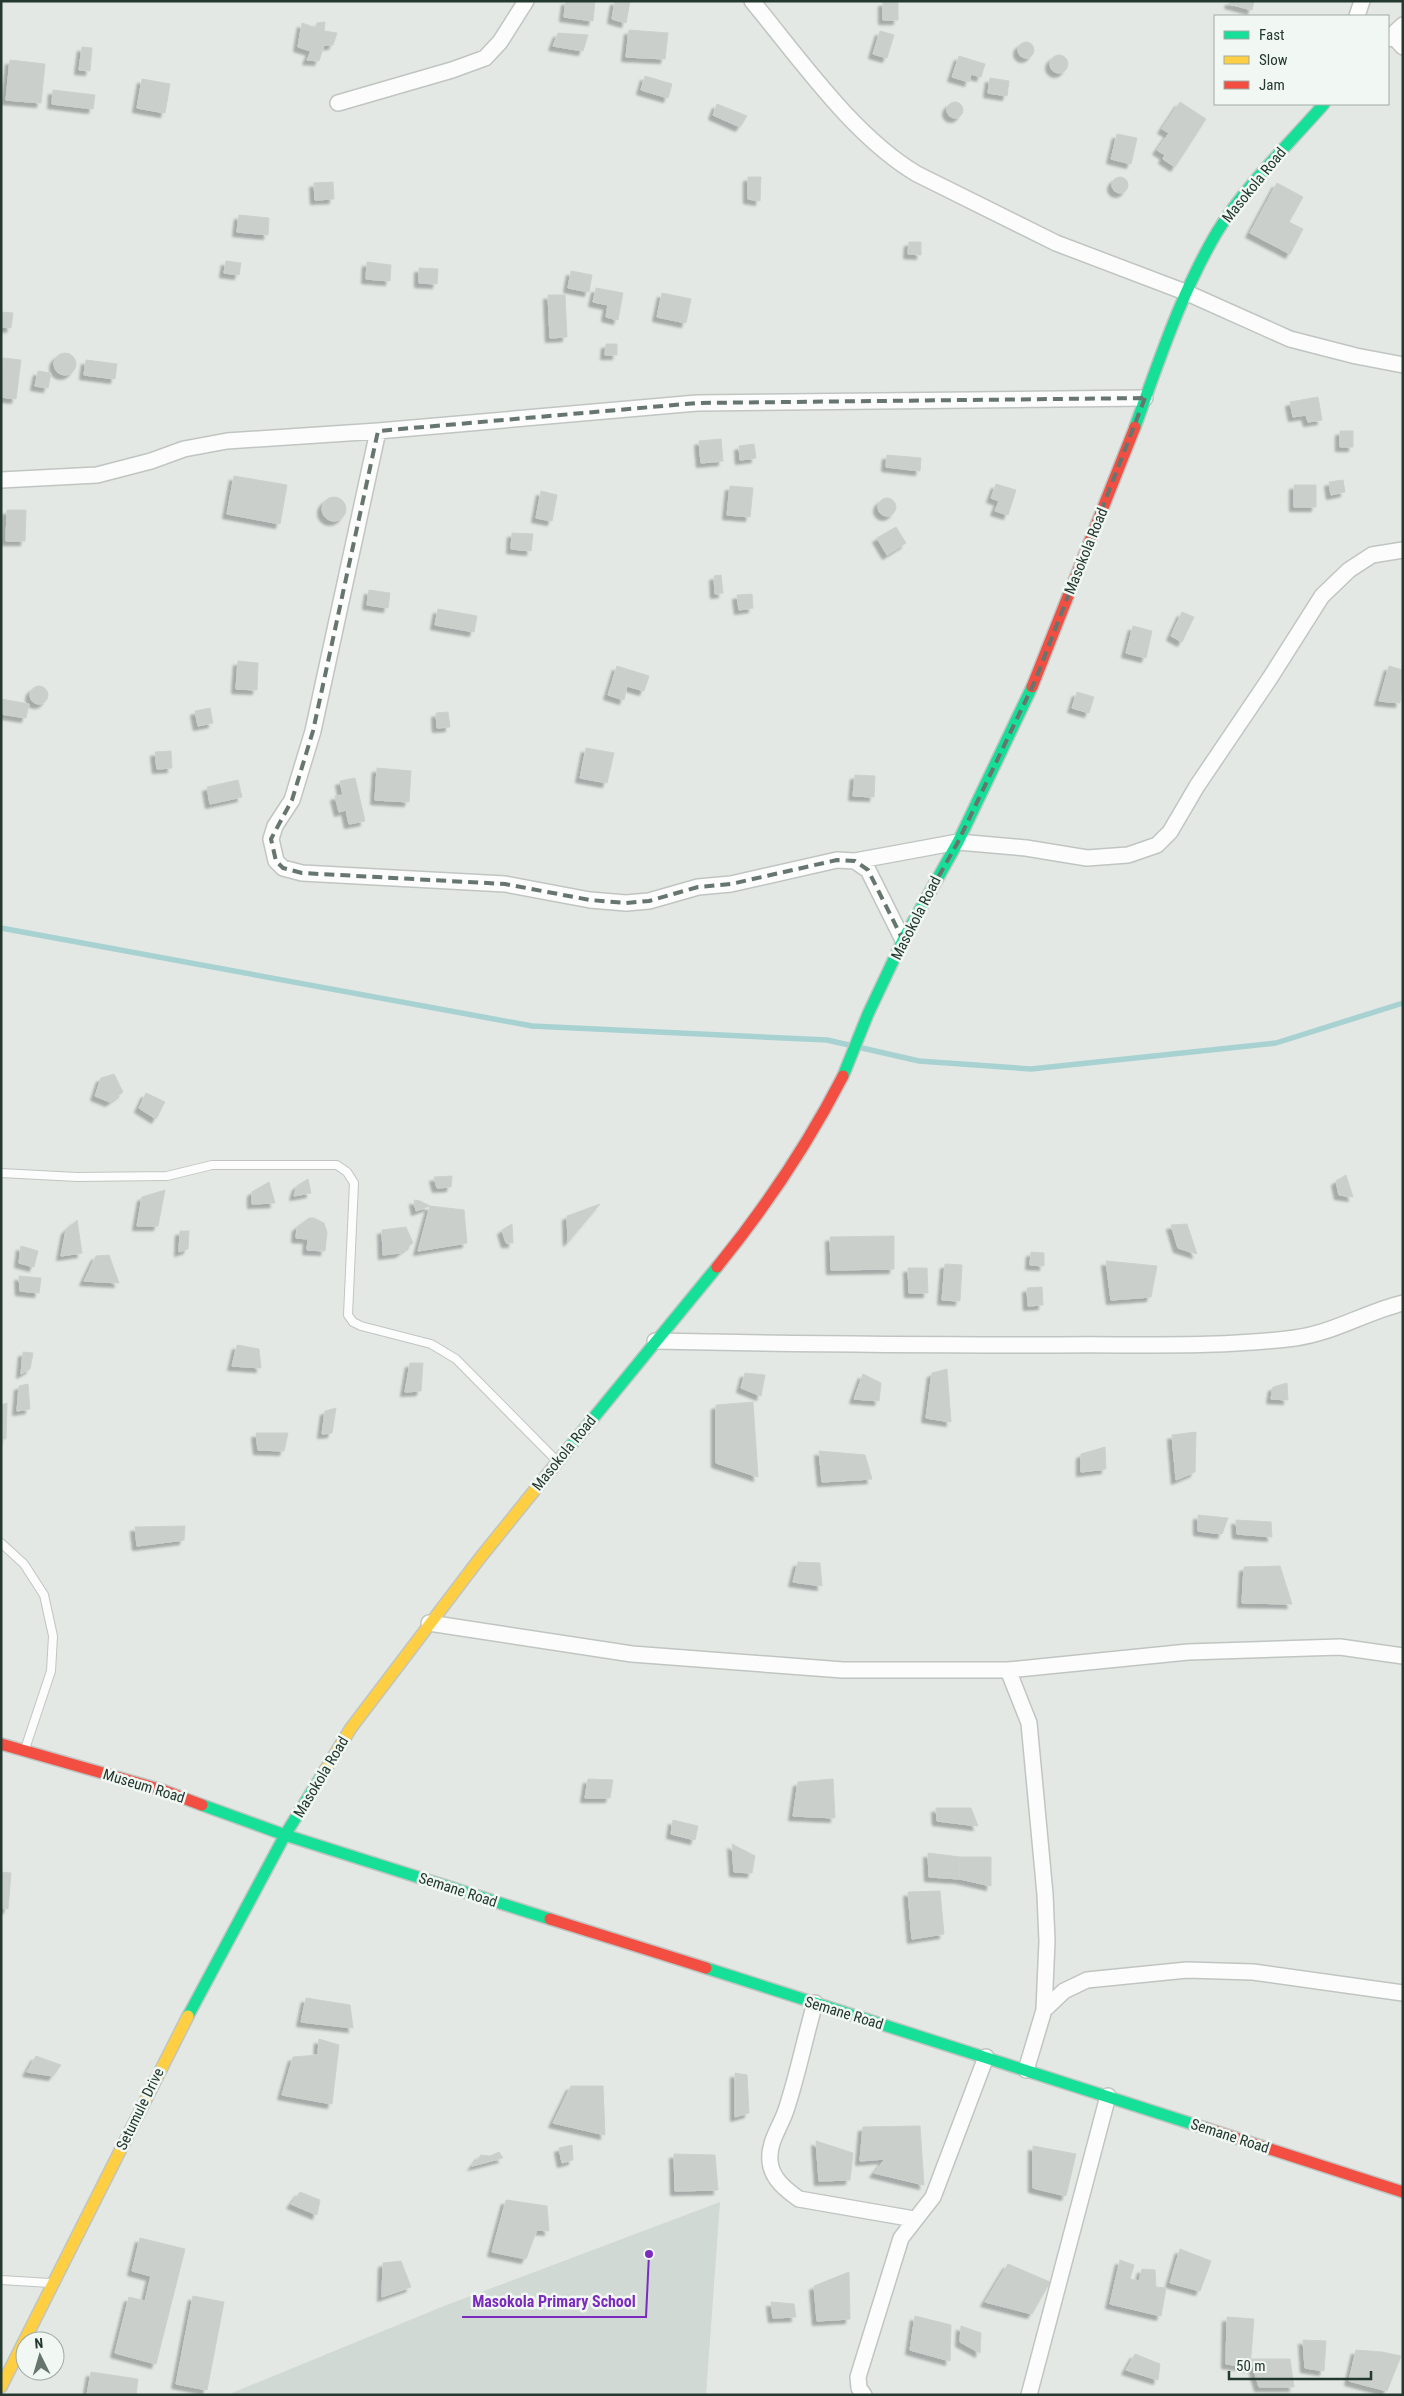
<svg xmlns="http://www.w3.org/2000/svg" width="1404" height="2396" font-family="'Roboto Condensed',sans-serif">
<defs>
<filter id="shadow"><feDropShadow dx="-4.5" dy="4.5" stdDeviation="1" flood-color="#0004"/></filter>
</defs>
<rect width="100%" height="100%" fill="#e3e8e5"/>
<path fill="#d1d9d4" d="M720,2202L706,2395H227L444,2306Z"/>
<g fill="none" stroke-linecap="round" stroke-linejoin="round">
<path stroke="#a8d2d1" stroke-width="5.5" d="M1,928L532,1026L827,1040L919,1061L1031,1069L1276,1043L1403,1003"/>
</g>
<path fill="#cacfcc" stroke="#ccd0ce" filter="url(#shadow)" d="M566,1H595L593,21L564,17Z
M615,1H630L626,23L612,19Z
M1230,1H1254L1252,10L1229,4Z
M883,2H898V20H883Z
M325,22L324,31L337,33L333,45H324L319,61L307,60L311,51L298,47L302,23L316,28L317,23Z
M629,30L668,33L665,59L626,57Z
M880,31L894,35L887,58L873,54Z
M558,33L588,35L583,51L553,46Z
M1018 50a8 8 0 1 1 16 0a8 8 0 1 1-16 0Z
M82,47L92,48L90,71L79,70Z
M1050 64a9 9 0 1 1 18 0a9 9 0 1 1-18 0Z
M959,56L985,64L981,77L971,74L969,82L952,77Z
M10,60L45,64L41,103L6,100Z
M645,76L672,84L668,98L641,90Z
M990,78L1009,81L1007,96L988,93Z
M142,79L170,84L165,113L137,108Z
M53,90L95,95L93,109L52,104Z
M947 110a8 8 0 1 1 16 0a8 8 0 1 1-16 0Z
M1180,102L1206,119L1175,167L1163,159L1165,155L1157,150L1169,133L1162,129Z
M717,104L747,116L740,127L713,115Z
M1117,134L1137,138L1131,164L1111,159Z
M748,177H761L760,201L748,199Z
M1112 185a8 8 0 1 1 16 0a8 8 0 1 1-16 0Z
M333,182L334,199L315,200L314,183Z
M1277,183L1303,197L1289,222L1303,229L1290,254L1250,233Z
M239,215L269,218L268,235L237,232Z
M909,242H921V255L908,254Z
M226,261L241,263L239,275L224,273Z
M367,262L391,265L390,281L366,279Z
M419,268L438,269L437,284L419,283Z
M571,271L592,275L589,292L568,288Z
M596,288L623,293L618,320L606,317L608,305L593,302Z
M662,293L691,299L686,323L657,317Z
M548,295H565L567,337L550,338Z
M1,312L13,313L11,328L1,327Z
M606,344H617V355H605Z
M54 364a11 11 0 1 1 22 0a11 11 0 1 1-22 0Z
M3,358L21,360L16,399L1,397Z
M86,360L117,364L115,379L84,375Z
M38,371L51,373L48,388L35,386Z
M1318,397L1322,420L1308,422L1306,415L1293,417L1290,402Z
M1340,431H1353V447H1340Z
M721,439L723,461L701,463L699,441Z
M754,444L756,458L740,460L739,446Z
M887,455L921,458L920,471L886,467Z
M234,476L287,485L280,524L227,514Z
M1343,480L1345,492L1331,495L1329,482Z
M996,484L1016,490L1008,515L995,511L999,501L991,498Z
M1294,485H1316V507H1294Z
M730,486L753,488L750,517L727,515Z
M541,491L557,495L552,521L536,518Z
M322 509a12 12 0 1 1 24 0a12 12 0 1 1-24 0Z
M878 507a9 9 0 1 1 18 0a9 9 0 1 1-18 0Z
M7,510H26L25,541H6Z
M896,527L906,543L887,555L877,538Z
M512,533L533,534L531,551L511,549Z
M721,575L723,593L715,594L714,576Z
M369,590L390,593L388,608L367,605Z
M752,594L753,608L739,610L737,595Z
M438,609L477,616L474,632L435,625Z
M1182,612L1194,617L1182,642L1171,636Z
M1133,626L1152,631L1146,658L1126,653Z
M238,661L258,663L257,690L236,689Z
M617,666L649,676L644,691L627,686L624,700L608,695Z
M1389,666L1403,670L1400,703L1379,701Z
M30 695a9 9 0 1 1 18 0a9 9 0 1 1-18 0Z
M1077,692L1094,697L1089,713L1072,708Z
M1,699L29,704L26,718L1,714Z
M210,708L213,723L198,726L195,711Z
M448,712L450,727L437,728L436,713Z
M586,748L614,753L607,783L580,778Z
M171,751L172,768L157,769L155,752Z
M377,768L411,771L409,802L375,800Z
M855,775L875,776L874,797L853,796Z
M355,778L365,821L349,824L346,810L339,812L335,796L343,795L340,781Z
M238,780L242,797L210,804L207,787Z
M114,1074L123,1092L110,1102L95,1096L101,1078Z
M146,1093L165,1102L156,1119L139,1108Z
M1346,1175L1353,1197L1339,1195L1336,1181Z
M452,1176L451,1187L437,1188L434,1177Z
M308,1179L311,1193L294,1196L297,1186Z
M269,1182L275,1203L252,1204V1192Z
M165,1190L158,1226H137L142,1197Z
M414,1200L420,1201L430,1206L416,1211Z
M600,1204L568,1242L567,1216Z
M430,1206L464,1210L467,1243L418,1251Z
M309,1218H314L324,1223L327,1232L325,1251L307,1250L308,1239L296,1238L297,1227Z
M77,1220L82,1253L61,1256L66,1230Z
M512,1224L513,1243H506L502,1230Z
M1187,1224L1197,1254L1178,1248L1171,1225Z
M406,1227L413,1243L400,1253L383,1255L382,1230Z
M180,1231H189L188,1249L179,1252Z
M894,1236V1269L831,1270L830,1237Z
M21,1246L38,1251L34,1267L19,1263Z
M1031,1252L1044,1253V1266L1030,1265Z
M109,1255L119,1283L84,1281L96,1256Z
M1106,1261L1157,1266L1151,1297L1111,1300Z
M945,1264L962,1265L960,1301L942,1300Z
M908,1268H927L928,1293H909Z
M19,1276L41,1278L39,1293L20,1291Z
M1042,1287L1043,1305L1028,1306L1027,1288Z
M237,1345L259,1349L261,1368L232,1366Z
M23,1352L33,1353L30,1369L21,1374Z
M410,1363H423L421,1391L405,1392Z
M947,1369L951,1422L926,1418L932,1373Z
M745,1373L765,1375L761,1396L741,1388Z
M863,1374L881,1383L879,1401L854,1399Z
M1287,1383L1288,1400L1271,1399L1273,1387Z
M28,1384L30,1409L17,1411L19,1386Z
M753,1402L758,1477L716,1463V1405Z
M7,1403L6,1439H1V1405Z
M336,1408L332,1433L322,1434L325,1411Z
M1196,1432L1195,1472L1176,1480L1172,1435Z
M256,1433H288L284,1451L258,1450Z
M1105,1447L1106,1469L1081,1472V1454Z
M819,1451L865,1455L872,1479L822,1482Z
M1198,1515L1228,1518L1222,1534L1198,1531Z
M1236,1520L1271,1522L1272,1537L1237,1534Z
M185,1526L184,1540L137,1546L135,1527Z
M798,1562L820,1563L822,1586L793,1582Z
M1280,1566L1292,1604L1242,1603L1244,1567Z
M588,1779L613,1780L610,1798H585Z
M833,1779L835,1818L793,1816L798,1782Z
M936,1808H971L978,1826L937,1821Z
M673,1820L698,1826L695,1840L671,1834Z
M732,1844L755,1856L752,1873L734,1872Z
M928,1853L960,1857V1879L929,1877Z
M960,1857H991V1886L960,1879Z
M1,1872L11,1873L8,1909L1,1908Z
M940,1891L944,1934L912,1939L908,1892Z
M306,1998L350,2005L353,2028L301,2022Z
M319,2039L339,2045L332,2104L282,2095L293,2057L318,2055Z
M36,2056L61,2065L53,2076L27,2072Z
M735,2073L747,2075L749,2113L735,2117Z
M571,2086H603L605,2135L553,2123Z
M920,2126L924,2185L874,2173L885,2159L860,2161L863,2127Z
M816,2141L853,2153L850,2180L819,2181Z
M572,2145L573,2160L562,2163L559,2148Z
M1033,2146L1076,2154L1066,2196L1033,2188Z
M499,2152L503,2158L472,2166L481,2155L490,2156Z
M674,2154L715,2155L718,2190L675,2191Z
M300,2192L320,2200L317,2215L291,2204Z
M506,2200L547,2206L549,2231L537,2230L526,2259L492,2252Z
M140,2238L185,2249L156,2364L115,2353L129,2297L145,2301L151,2276L132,2271Z
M1180,2249L1211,2261L1200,2291L1170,2283Z
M1120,2260L1134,2265L1130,2279L1139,2281L1142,2269L1155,2270L1156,2287L1166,2288L1161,2316L1110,2304Z
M401,2261L411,2287L382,2297L383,2263Z
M1008,2264L1050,2282L1032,2314L985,2302Z
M849,2272L850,2319L817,2321L814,2286Z
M193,2296L224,2302L207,2390L176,2384Z
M771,2302L794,2304L796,2317L773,2318Z
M915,2316L951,2325L950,2361L910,2350Z
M1227,2317L1254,2319L1250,2367L1226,2364Z
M961,2326L981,2333L980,2353L960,2342Z
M1303,2340L1326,2341L1324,2371L1305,2368Z
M1356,2350L1382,2352L1401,2356L1387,2391L1349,2381Z
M1135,2354L1160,2364L1158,2380L1126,2370Z
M1251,2359H1290L1294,2387H1259Z
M91,2372L138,2379L136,2395H87Z"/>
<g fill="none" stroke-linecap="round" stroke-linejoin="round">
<g stroke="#c0c5c2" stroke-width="10">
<path id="lane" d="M1,1173L77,1177L167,1176L212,1165H337L347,1172L354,1183L348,1315L353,1322L361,1326L431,1344L456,1359L556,1460
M1,1543L24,1564L44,1595L53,1636L51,1671L25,1749
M1,2280L50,2283"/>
</g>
<g stroke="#c0c5c2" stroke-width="18">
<path id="street" d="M752,1C800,59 853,136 917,174L1056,243L1185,292L1290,339L1356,356L1403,365
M1357,16L1362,1
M1392,35L1403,47
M1388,39L1403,25
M338,103L452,70L485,58L500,42L526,1
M378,431L313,731L292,800L275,826L271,839L276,861L283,868L302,873L505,884L590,900L626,903L649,901L698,887L731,884L837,860L855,861L868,870L903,940
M1,480L97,475L151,461L184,449L227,441L378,431L697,403L1145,398
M855,861L958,842L1026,848L1087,858L1128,855L1157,845L1170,832L1197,786L1270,678L1322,596L1349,570L1372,555L1403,550
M655,1341C789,1344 922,1345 1056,1345C1135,1344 1216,1348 1295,1338C1333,1333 1366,1312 1403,1303
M429,1623L632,1654L843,1670H1008L1188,1652L1340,1647L1403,1656
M1008,1670L1029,1723L1045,1894L1047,1941L1044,2010
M815,2003C805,2038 798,2073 787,2107C782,2125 768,2141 770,2161C771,2178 786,2190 799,2199L914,2219
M1026,2070L1044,2010L1064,1991L1087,1980L1187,1970L1253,1972L1403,1993
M864,2395L859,2388L858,2377L901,2238L933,2197L986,2057
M1029,2395L1108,2096"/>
</g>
<g stroke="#bfc5c2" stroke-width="14">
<path id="fast" d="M1135,427C1159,361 1181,293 1217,232C1246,185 1288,145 1324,104
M843,1076L868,1014L903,940L958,842L1032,687
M559,1460L717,1267
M202,1805L285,1835L550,1919
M706,1968L1205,2128
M188,2016L285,1835L324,1772"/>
</g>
<g stroke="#bfc5c2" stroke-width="14">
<path id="slow" d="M324,1772L351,1728L480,1558L559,1460
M1,2387L188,2016"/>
</g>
<g stroke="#bfc5c2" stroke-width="14">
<path id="jam" d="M1032,687L1135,427
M717,1267C765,1208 808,1144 843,1076
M1,1744L162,1790L202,1805
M550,1919L706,1968
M1205,2128L1403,2192"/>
</g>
<use href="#lane" stroke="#fbfcfb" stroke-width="8"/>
<use href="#street" stroke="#fbfcfb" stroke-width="15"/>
<use href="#fast" stroke="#16e098" stroke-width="11"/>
<use href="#slow" stroke="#ffcf43" stroke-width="11"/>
<use href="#jam" stroke="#f24e42" stroke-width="11"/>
</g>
<path fill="none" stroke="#66766f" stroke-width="4" stroke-dasharray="10 6" stroke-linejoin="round" d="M1145,398L1035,681L958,842L903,940L868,870L855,861L837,860L731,884L698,887L649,901L626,903L590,900L505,884L302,873L283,868L276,861L271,839L292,800L313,731L378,431L697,403Z"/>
<g text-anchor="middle" stroke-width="5" stroke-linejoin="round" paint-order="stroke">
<g font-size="15" fill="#23382f" stroke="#f1f7f3">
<text transform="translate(1254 185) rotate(-51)" y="5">Masokola Road</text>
<text transform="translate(1086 551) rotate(-68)" y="5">Masokola Road</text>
<text transform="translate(916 918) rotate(-63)" y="5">Masokola Road</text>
<text transform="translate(564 1453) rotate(-51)" y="5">Masokola Road</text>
<text transform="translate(321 1777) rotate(-59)" y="5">Masokola Road</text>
<text transform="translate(144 1786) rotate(17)" y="5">Museum Road</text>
<text transform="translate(458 1890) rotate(18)" y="5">Semane Road</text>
<text transform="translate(844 2013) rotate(17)" y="5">Semane Road</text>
<text transform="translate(140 2109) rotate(-64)" y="5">Setumule Drive</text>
<text transform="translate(1230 2136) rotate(18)" y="5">Semane Road</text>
</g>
</g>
<path fill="none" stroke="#7b2cbf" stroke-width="2" d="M649 2254L646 2317H462"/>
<circle fill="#7b2cbf" stroke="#f1f7f3" stroke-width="2" cx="649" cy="2254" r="5"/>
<g font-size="16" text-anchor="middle" font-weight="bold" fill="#7b2cbf" stroke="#f1f7f3" stroke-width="5" stroke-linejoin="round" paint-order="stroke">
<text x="554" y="2307">Masokola Primary School</text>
</g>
<rect width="1404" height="2396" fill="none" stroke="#23382f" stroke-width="5"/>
<rect x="1214" y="15" width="175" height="90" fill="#f1f7f3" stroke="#9faba5"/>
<rect x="1224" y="31" width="25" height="8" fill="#16e098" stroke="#9faba5"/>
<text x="1259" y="40" font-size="15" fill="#23382f">Fast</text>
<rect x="1224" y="56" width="25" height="8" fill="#ffcf43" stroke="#9faba5"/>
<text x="1259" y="65" font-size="15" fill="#23382f">Slow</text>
<rect x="1224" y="81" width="25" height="8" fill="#f24e42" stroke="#9faba5"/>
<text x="1259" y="90" font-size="15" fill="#23382f">Jam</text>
<g transform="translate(40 2356) rotate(355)"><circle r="24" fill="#f1f7f3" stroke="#9faba5"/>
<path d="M0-4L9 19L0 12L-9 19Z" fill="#66766f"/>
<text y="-8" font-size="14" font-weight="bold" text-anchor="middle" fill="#23382f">N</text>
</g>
<path d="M1229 2371v8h142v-8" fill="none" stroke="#23382f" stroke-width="2.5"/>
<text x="1236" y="2371" font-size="15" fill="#23382f" stroke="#f1f7f3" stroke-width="4" paint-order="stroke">50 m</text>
</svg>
